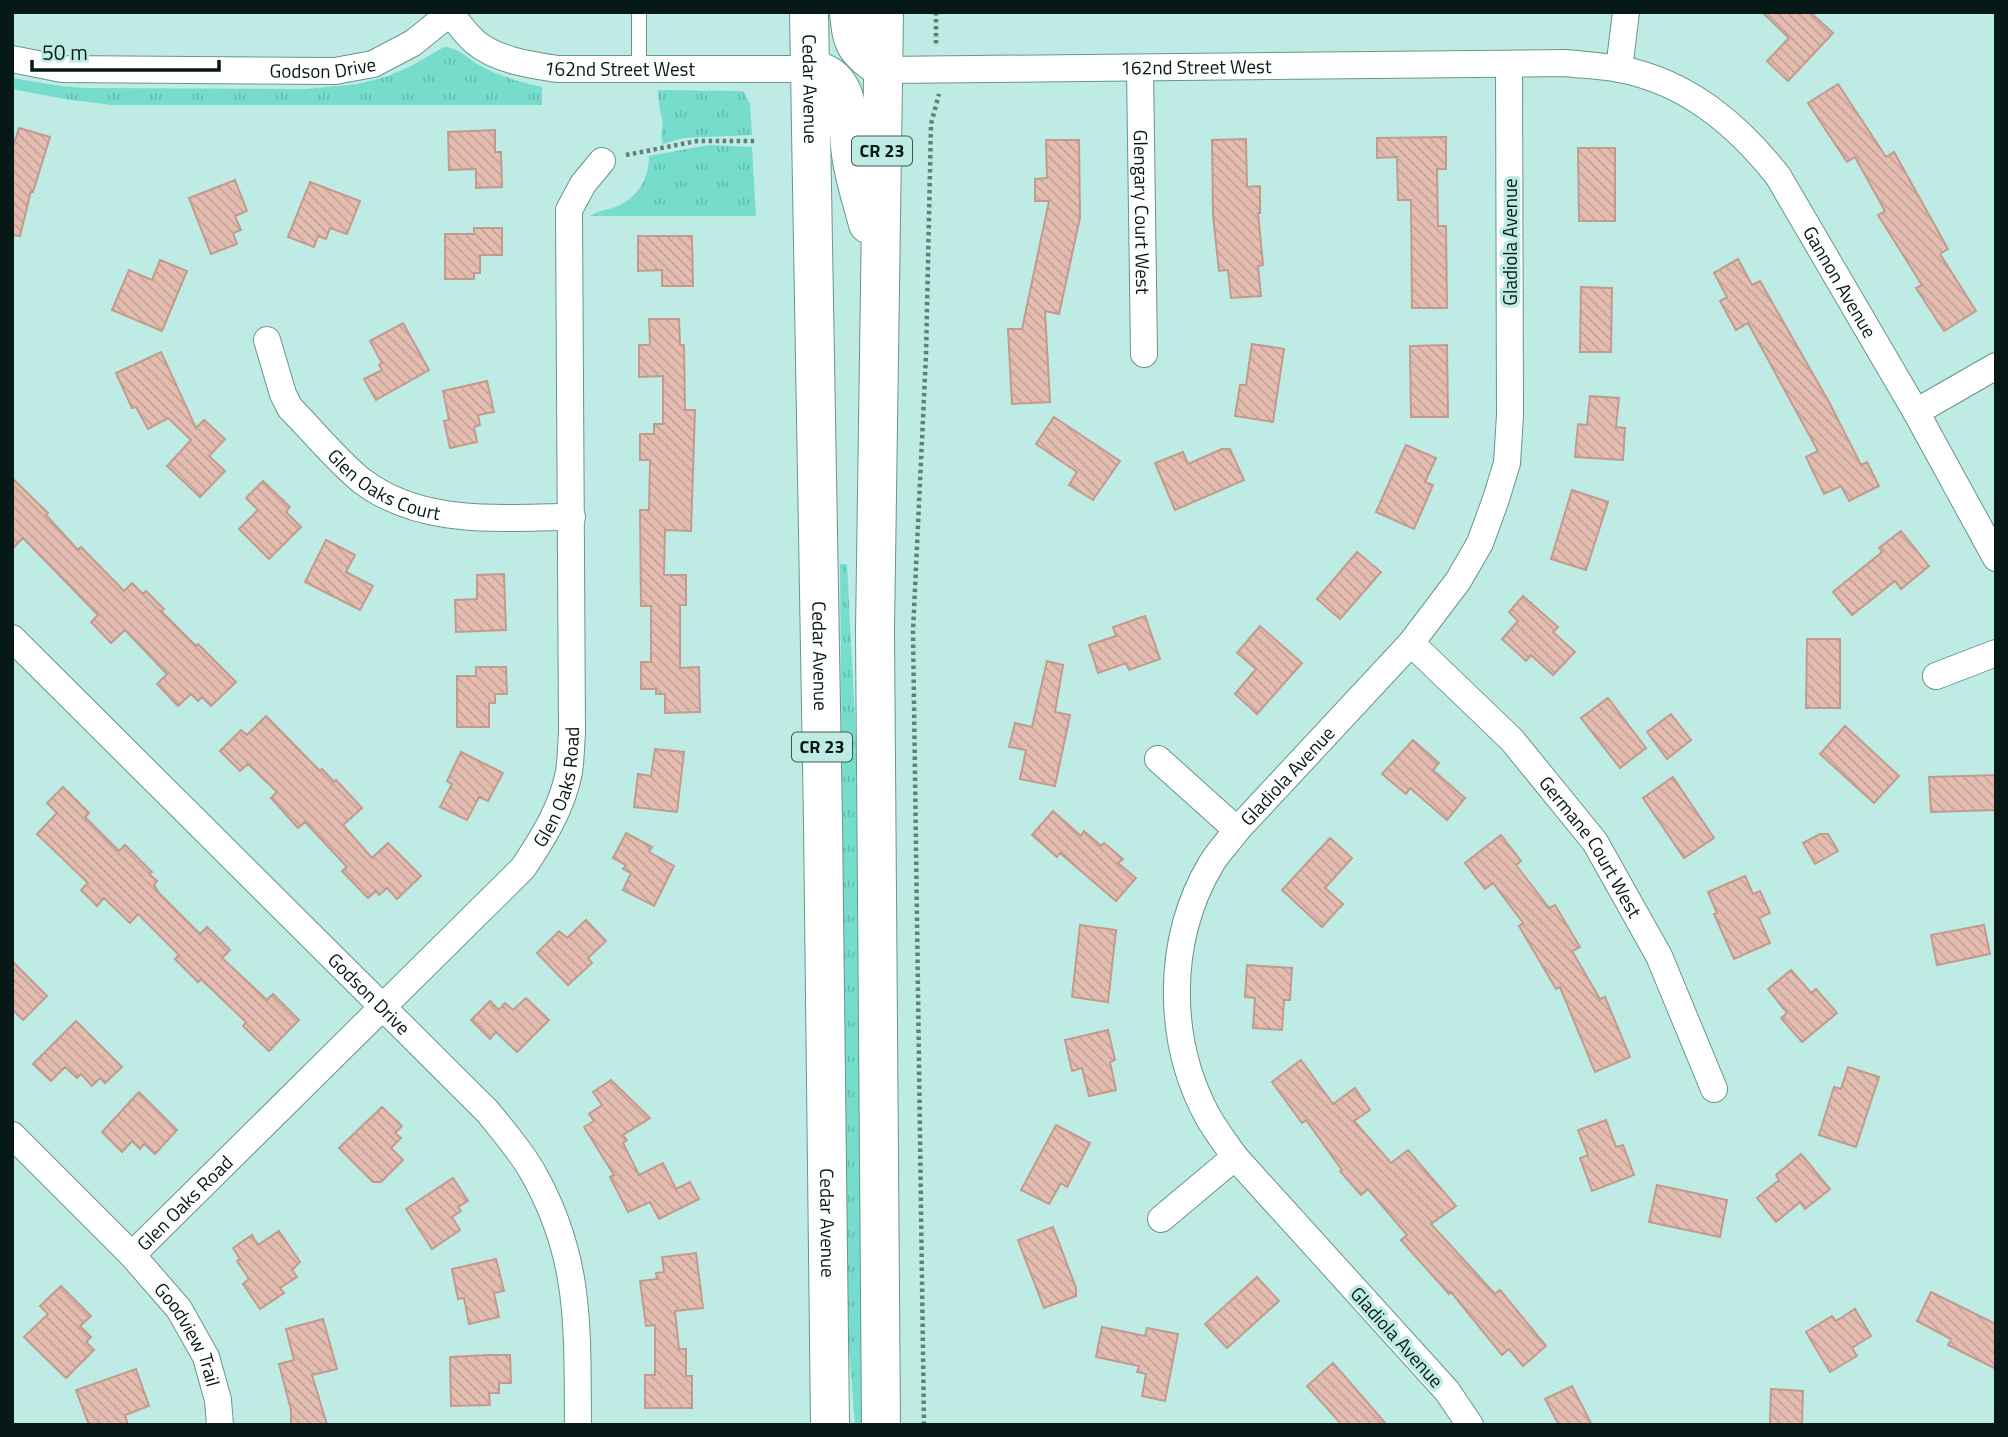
<svg xmlns="http://www.w3.org/2000/svg" width="2008" height="1437" font-family="'Titillium Web',sans-serif">
<defs>
<pattern id="grass-tufts" width="24" height="20" patternUnits="userSpaceOnUse" patternTransform="scale(1.75)"><rect width="24" height="20" fill="#76ddcd"/><path d="M3 7l-1-3M5 7V3M7 7l1-3M15 17l-1-3M17 17v-4M19 17l1-3" fill="none" stroke="#65bdaf"/></pattern>
<pattern id="building-back-hatch" width="6" height="6" patternUnits="userSpaceOnUse" patternTransform="scale(1.75)"><rect width="6" height="6" fill="#e5bdb0"/><path d="M-1 5l2 2M0 0l6 6M5-1l2 2" fill="none" stroke="#c3a297"/></pattern>
</defs>
<rect width="100%" height="100%" fill="#beece4"/>
<path fill="url(#grass-tufts)" d="M444,47C458,47 467,58 479,65C498,76 521,82 542,87V105H112L64,99L12,89V78L61,86L85,88L306,89L358,84L388,76L409,67Z
M658,90L743,91L750,104L752,135L684,138L663,144C659,134 664,128 662,120C660,109 658,102 658,90Z
M709,145L752,147L756,216H590C599,210 608,210 618,206C639,196 649,178 649,156Z
M840,564H847L856,739L863,1425H855L847,1325Z"/>
<path fill="url(#building-back-hatch)" stroke="#c19b8e" stroke-width="2" d="M1762,12H1810L1833,33L1788,81L1767,61L1789,38Z
M1838,84L1886,157L1894,152L1948,249L1940,254L1976,311L1944,331L1916,288L1922,285L1878,215L1885,211L1855,157L1847,162L1808,103Z
M19,128L50,137L33,192L31,191L20,236L12,235V150Z
M495,130V152H501L502,187L476,188V169L449,170L448,132Z
M1446,137V169H1437L1438,226H1446L1447,308H1412L1411,200H1398L1397,157L1377,158V138Z
M1246,139L1247,187L1260,186V213H1258L1263,265L1258,266L1261,296L1231,298L1228,270L1219,271L1213,215L1212,140Z
M1046,140H1079L1080,218L1059,314L1045,311L1050,402L1012,404L1008,329H1022L1049,201H1035V179L1047,178Z
M1578,148H1615V221H1579Z
M235,180L247,211L235,216L241,230L233,233L237,244L211,254L189,198Z
M310,182L360,201L347,234L330,228L326,239L318,236L314,247L288,237Z
M474,228H502V255H480V273H474V279H445V234H474Z
M638,236H692L693,286H662V270L638,271Z
M1738,259L1752,285L1760,281L1830,404L1861,465L1867,462L1879,486L1849,501L1841,486L1824,494L1806,457L1818,451L1748,323L1736,330L1720,301L1727,297L1714,273Z
M160,260L187,271L162,331L112,310L129,270L152,280Z
M1581,287L1612,288L1611,352H1580Z
M649,319H679L680,345H684L685,410H695L691,531L665,530L664,575H686V605H680V668L699,667L700,712L665,713V694H656V689H641V662H651V606H641L640,510H649L650,460H640V434H654V424H663V376L639,377V345H650Z
M403,323L429,370L376,400L364,379L382,370L379,365L382,363L370,341Z
M1252,344L1284,349L1273,422L1235,416L1240,385H1246Z
M1447,345L1448,417H1411L1410,346Z
M161,352L196,428L204,420L225,439L209,456L225,471L200,497L167,466L191,440L168,418L148,429L136,407L132,408L116,373Z
M487,381L494,412L478,415L480,425L474,427L477,442L450,448L444,421L449,420L443,391Z
M1590,396L1619,398L1616,427L1625,428L1623,460L1575,457L1578,424L1587,425Z
M1054,417L1120,461L1093,500L1069,485L1077,472L1036,444Z
M1406,445L1436,458L1425,482L1433,485L1414,529L1376,512Z
M1222,449H1230L1244,480L1175,510L1155,463L1183,452L1188,464Z
M12,478L48,513L46,515L78,550L81,547L124,591L132,583L143,594L146,591L164,609L161,611L196,646L198,644L236,682L211,706L202,697L198,701L191,694L178,706L157,684L167,674L125,630L111,643L91,622L98,615L23,538L12,549Z
M263,481L290,507L286,512L301,527L269,559L239,529L258,510L246,498Z
M1572,490L1608,502L1586,570L1551,559Z
M1901,531L1929,566L1901,589L1895,581L1852,615L1833,592L1882,552L1879,548Z
M326,540L355,555L346,572L373,586L360,610L305,582Z
M1357,552L1381,572L1340,619L1317,599Z
M504,574L506,630L456,632L455,600L477,599V575Z
M1523,596L1558,627L1553,632L1575,652L1553,675L1531,655L1526,661L1502,639L1518,621L1509,612Z
M1145,616L1160,659L1129,670L1126,663L1098,673L1089,645L1116,636L1113,627Z
M1260,626L1302,663L1257,714L1235,694L1256,669L1237,653Z
M1807,639H1840V708H1806Z
M1047,661L1063,665L1055,712L1070,715L1055,786L1020,779L1026,750L1009,747L1015,723L1032,727Z
M476,667H506L507,694H495V703H489V727H457V676H476Z
M1608,698L1646,748L1620,768L1581,718Z
M1671,714L1691,740L1667,759L1647,732Z
M266,716L320,771L322,769L334,782L336,780L362,808L343,825L372,858L388,843L421,876L397,899L387,888L379,895L376,891L368,898L342,871L347,867L305,822L298,828L271,798L277,792L248,764L240,771L220,751L241,730L247,735Z
M1845,726L1899,776L1874,803L1820,754Z
M1413,740L1439,763L1433,770L1465,798L1447,820L1410,788L1406,794L1382,774Z
M655,749L684,752L677,812L634,807L638,774L651,776Z
M461,752L503,773L488,801L479,797L467,820L440,807L452,784L447,781Z
M1996,775V810L1931,812L1929,777Z
M1673,777L1714,838L1684,858L1643,798Z
M63,787L89,813L85,817L119,851L125,845L152,872L149,874L157,881L154,885L159,893L200,934L207,927L230,950L222,958L267,1000L273,994L299,1020L269,1051L243,1026L246,1022L201,979L198,982L175,959L179,955L138,914L130,923L104,898L97,906L81,890L88,883L37,834L57,813L47,803Z
M1053,811L1081,836L1084,831L1101,846L1104,843L1123,859L1118,863L1136,878L1116,901L1060,853L1057,857L1032,835Z
M626,833L652,847L649,852L674,866L654,906L623,890L631,873L623,869L626,865L613,858Z
M1820,834H1828L1838,851L1815,864L1803,843Z
M1501,835L1521,861L1516,865L1549,908L1555,905L1580,947L1572,951L1600,999L1605,997L1630,1057L1595,1072L1560,987L1556,989L1519,926L1523,923L1493,883L1485,889L1465,863Z
M1330,838L1352,858L1325,888L1343,904L1322,927L1282,890Z
M1745,876L1753,894L1760,891L1770,913L1759,918L1770,943L1734,959L1714,914L1717,913L1708,892Z
M586,920L606,941L588,958L592,963L568,985L537,953L559,931L567,938Z
M1080,925L1116,930L1108,1002L1072,997Z
M1984,925L1990,954L1937,965L1931,935Z
M12,961L47,996L23,1020L12,1009Z
M1247,965L1292,968L1290,1000H1284L1282,1030L1253,1028L1255,998L1245,997Z
M1791,970L1811,993L1816,989L1837,1013L1802,1042L1781,1018L1787,1013L1768,989Z
M526,998L549,1020L517,1052L496,1032L490,1039L471,1020L490,1001L499,1010L505,1003L513,1010Z
M76,1021L122,1067L105,1083L100,1078L92,1086L81,1074L77,1078L65,1067L51,1081L33,1064Z
M1108,1030L1115,1060L1110,1062L1116,1090L1089,1096L1082,1068L1072,1071L1065,1040Z
M1301,1060L1333,1104L1355,1088L1370,1110L1354,1121L1391,1163L1408,1150L1456,1206L1431,1224L1495,1294L1500,1290L1546,1346L1523,1366L1509,1349L1502,1355L1451,1292L1449,1294L1401,1240L1407,1235L1368,1189L1361,1195L1340,1171L1342,1170L1306,1120L1302,1123L1272,1082Z
M1848,1067L1879,1077L1856,1147L1819,1135L1834,1087L1841,1089Z
M611,1080L650,1118L623,1135L627,1140L623,1143L639,1175L663,1163L676,1189L690,1182L699,1199L659,1219L650,1202L628,1212L610,1177L614,1175L584,1127L594,1121L589,1114L602,1105L593,1092Z
M139,1092L177,1130L155,1154L144,1144L140,1149L132,1141L122,1152L102,1132Z
M382,1107L402,1126L395,1133L401,1138L391,1148L403,1160L381,1182H373L339,1148Z
M1606,1120L1616,1147L1623,1145L1634,1175L1592,1191L1580,1158L1588,1155L1578,1130Z
M1056,1125L1090,1143L1067,1187L1061,1183L1049,1204L1021,1190Z
M1801,1154L1830,1189L1805,1209L1800,1202L1776,1222L1757,1198L1779,1180L1776,1175Z
M453,1178L468,1201L458,1207L461,1211L452,1217L460,1230L432,1249L406,1209Z
M1657,1185L1727,1200L1720,1237L1649,1222Z
M1053,1227L1076,1288V1296L1044,1308L1018,1240Z
M279,1231L300,1262L292,1270L297,1277L280,1288L284,1293L260,1309L243,1284L249,1279L237,1261L240,1259L233,1248L252,1235L258,1245Z
M696,1253L703,1308L675,1311L679,1349H686V1376H692V1408H645V1375H655V1325L646,1326L640,1281L657,1279L656,1273L664,1272L662,1257Z
M496,1259L504,1291L494,1293L499,1317L469,1324L464,1298L458,1299L452,1269Z
M1257,1277L1279,1301L1227,1348L1205,1324Z
M61,1286L91,1316L80,1326L91,1337L86,1342L94,1350L66,1378L24,1337L48,1314L40,1306Z
M1931,1292L1996,1324V1369L1948,1345L1951,1339L1917,1321Z
M1855,1309L1871,1336L1852,1348L1857,1356L1830,1372L1806,1332L1832,1316L1836,1321Z
M323,1319L337,1369L312,1375L327,1425H291V1410L279,1364L294,1360L286,1329Z
M1102,1327L1145,1336L1147,1328L1178,1334L1165,1401L1142,1396L1146,1374L1137,1372L1139,1366L1096,1357Z
M488,1355H510L511,1383H499V1393H489L490,1405L451,1406L450,1357Z
M1333,1363L1387,1425H1342L1307,1386Z
M136,1369L149,1406L125,1415L128,1425H89L76,1390Z
M1572,1386L1592,1425H1559L1545,1399Z
M1771,1389L1803,1391L1802,1425H1770Z"/>
<g fill="none" stroke-linecap="round" stroke-linejoin="round">
<g stroke="#69958d" stroke-width="16">
<path id="service" d="M639,69V12"/>
</g>
<g stroke="#69958d" stroke-width="28">
<g id="minor">
<path id="s1" d="M450,12C457,22 466,34 475,42C496,60 531,65 557,69H809"/>
<path id="s2" d="M12,59L62,69L335,71L373,64L413,43L450,13"/>
<path id="s3" d="M1140,68L1144,354"/>
<path d="M1619,69L1626,12"/>
<path id="s4" d="M884,70L1566,63C1583,65 1602,66 1620,69C1687,82 1737,124 1778,176L1916,412L1996,558"/>
<path id="s5" d="M267,340L283,394L290,408C312,430 338,462 362,481C423,527 501,517 572,517"/>
<path d="M1916,412L1996,366"/>
<path id="s6" d="M12,638L488,1112C503,1131 520,1150 532,1171C582,1258 577,1329 578,1425"/>
<path id="s7" d="M1411,643L1512,740L1595,842L1659,956L1714,1089"/>
<path d="M1936,676L1996,653"/>
<path d="M1158,759L1237,830"/>
<path id="s8" d="M12,1135L132,1255L179,1309L206,1357L218,1400L220,1425"/>
<path d="M1161,1219L1235,1157"/>
<path id="s9" d="M132,1255L523,868C543,838 562,808 569,772C571,759 571,745 572,732L569,210L583,184L602,161"/>
<path id="s10" d="M1470,1425L1447,1391L1235,1157C1226,1144 1216,1131 1208,1117C1166,1040 1166,940 1211,864C1218,852 1229,841 1237,830L1411,643L1458,581L1480,543L1496,499L1507,463L1510,415L1509,64"/>
</g>
</g>
<g stroke="#69958d" stroke-width="40">
<g id="primary">
<path id="s11" d="M809,12L823,823L830,1425"/>
<path d="M849,12C852,48 856,49 884,70"/>
<path d="M809,69C854,75 846,120 851,154C854,178 862,201 868,224"/>
<path d="M881,1425L875,631L884,12"/>
</g>
</g>
<path stroke="#61807b" stroke-width="4.5" stroke-dasharray="3.5 3.5" stroke-linecap="butt" d="M936,12V46
M626,155L697,141H757
M924,1425L913,631L926,355L931,124L939,94"/>
<use href="#service" stroke="#fff" stroke-width="14"/>
<use href="#minor" stroke="#fff" stroke-width="26"/>
<use href="#primary" stroke="#fff" stroke-width="38"/>
</g>
<g text-anchor="middle" stroke-width="7" stroke-linejoin="round" paint-order="stroke">
<g fill="#beece4" stroke="#3e5854" stroke-width="2">
<rect x="852" y="136.5" width="60" height="29" rx="5"/>
<rect x="792" y="732.5" width="60" height="29" rx="5"/>
</g>
<g font-size="18" font-weight="bold" fill="#071916">
<text x="882" y="157">CR 23</text>
<text x="822" y="753">CR 23</text>
</g>
<g font-size="19" fill="#071916" stroke="#beece4">
<text dy="7" stroke="none"><textPath href="#s2" startOffset="312">Godson Drive</textPath></text>
<text dy="7" stroke="none"><textPath href="#s1" startOffset="189">162nd Street West</textPath></text>
<text dy="7" stroke="none"><textPath href="#s4" startOffset="312">162nd Street West</textPath></text>
<text dy="7" stroke="none"><textPath href="#s11" startOffset="77">Cedar Avenue</textPath></text>
<text dy="7" stroke="none"><textPath href="#s3" startOffset="144">Glengary Court West</textPath></text>
<text transform="translate(1510 242) rotate(-90)" y="7">Gladiola Avenue</text>
<text dy="7" stroke="none"><textPath href="#s4" startOffset="1054">Gannon Avenue</textPath></text>
<text dy="7" stroke="none"><textPath href="#s5" startOffset="196">Glen Oaks Court</textPath></text>
<text dy="7" stroke="none"><textPath href="#s11" startOffset="644">Cedar Avenue</textPath></text>
<text dy="7" stroke="none"><textPath href="#s10" startOffset="786">Gladiola Avenue</textPath></text>
<text dy="7" stroke="none"><textPath href="#s9" startOffset="640">Glen Oaks Road</textPath></text>
<text dy="7" stroke="none"><textPath href="#s7" startOffset="273">Germane Court West</textPath></text>
<text dy="7" stroke="none"><textPath href="#s6" startOffset="504">Godson Drive</textPath></text>
<text dy="7" stroke="none"><textPath href="#s9" startOffset="74">Glen Oaks Road</textPath></text>
<text dy="7" stroke="none"><textPath href="#s11" startOffset="1211">Cedar Avenue</textPath></text>
<text dy="7" stroke="none"><textPath href="#s8" startOffset="268">Goodview Trail</textPath></text>
<text transform="translate(1397 1337) rotate(48)" y="7">Gladiola Avenue</text>
</g>
</g>
<rect width="2008" height="1437" fill="none" stroke="#071916" stroke-width="28"/>
<path d="M32 60v10h187v-10" fill="none" stroke="#071916" stroke-width="3.5"/>
<text x="42" y="60" font-size="21" fill="#071916" stroke="#beece4" stroke-width="5" paint-order="stroke">50 m</text>
</svg>
